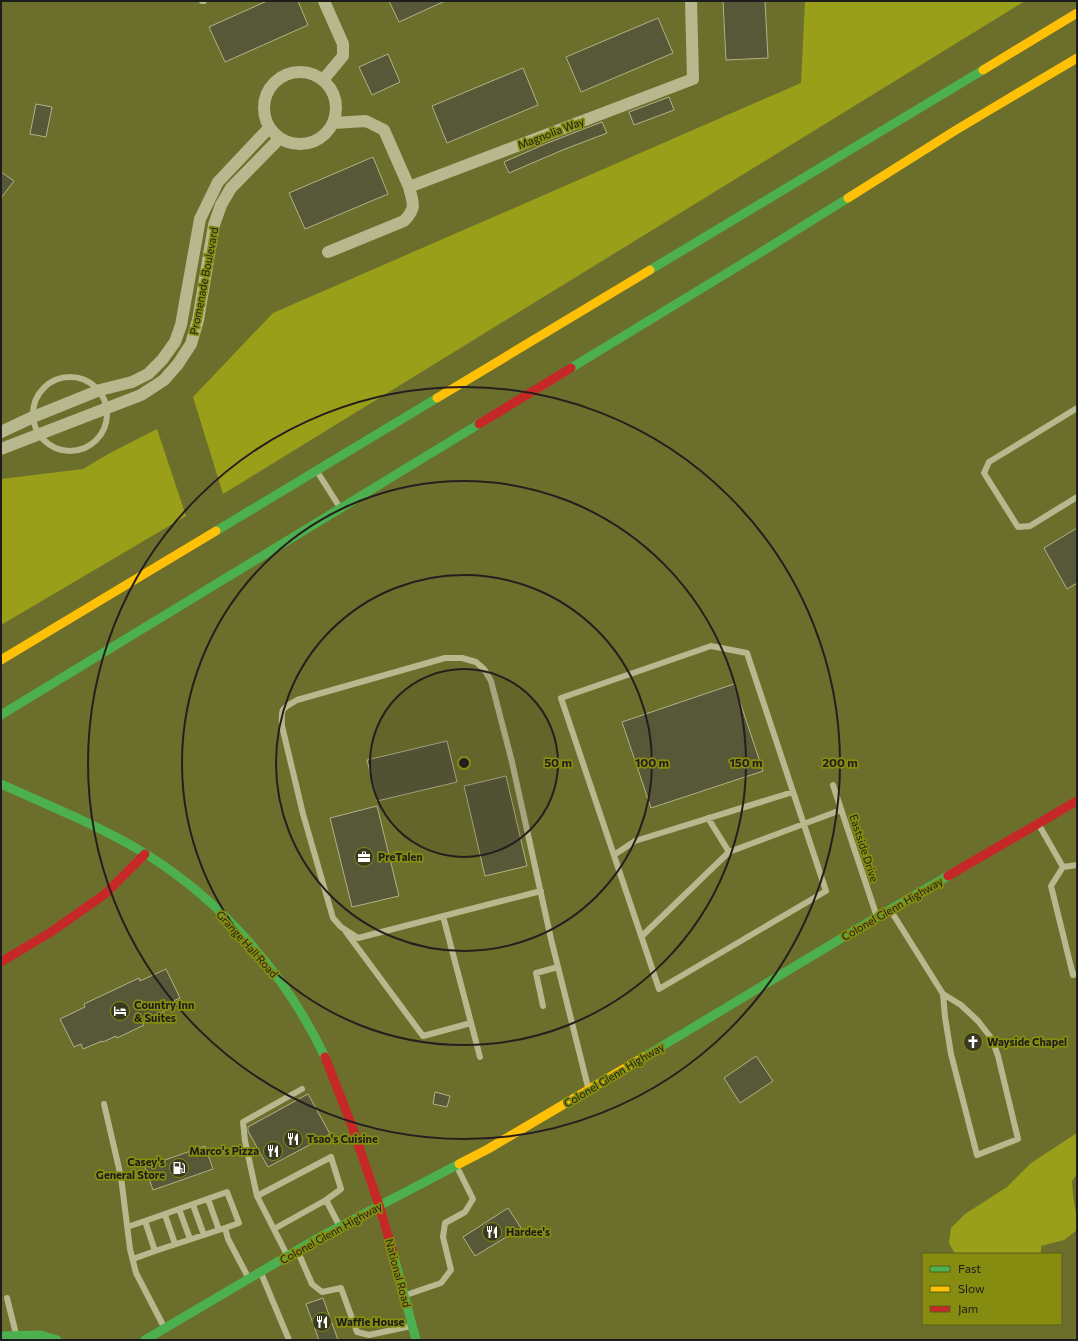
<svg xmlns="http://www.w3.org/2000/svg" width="1078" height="1341" font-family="Commissioner,sans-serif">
<rect width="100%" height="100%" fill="#6c6f2c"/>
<path fill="#9a9f1a" d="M805,1H1025L223,494L193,397L273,313L801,83Z
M157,429L186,516L1,625V479L83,469L110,453Z
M1077,1133V1174L1072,1181L1073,1195L1076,1214L1077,1230L1064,1240L1041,1246V1254H955L949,1243L951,1228L965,1214L1007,1187L1031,1163Z"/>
<path fill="#575837" stroke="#b0b287" d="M267,1H298L308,25L225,62L209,27Z
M389,1H445L399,22Z
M723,1H765L768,58L726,60Z
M658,18L673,53L581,92L566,57Z
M388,54L400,82L372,95L359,67Z
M523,68L538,105L447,143L432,106Z
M669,97L674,110L634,125L629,112Z
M36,104L52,107L46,137L30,134Z
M602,122L607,133L565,149L509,173L504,162L545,144Z
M373,157L388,194L305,229L289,193Z
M1,172L14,181L1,198Z
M1077,528V583L1067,589L1044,548Z
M734,684L763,771L651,808L622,722Z
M447,741L457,782L377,801L367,760Z
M506,776L527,866L485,876L464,786Z
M377,806L399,896L352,907L330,818Z
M166,969L180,998L173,1001L175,1006L155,1015L156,1017L143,1023L144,1025L117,1038L116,1036L103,1042L102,1041L83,1049L81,1044L74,1047L60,1019L85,1007L84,1004L139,978L140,981Z
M756,1056L773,1081L740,1103L724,1078Z
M435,1092L450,1096L447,1107L433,1104Z
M308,1094L330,1134L268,1167L248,1131V1127Z
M205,1146L213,1169L153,1190L145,1167Z
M508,1208L521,1228L475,1256L463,1237Z
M323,1298L338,1340H319L306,1304Z"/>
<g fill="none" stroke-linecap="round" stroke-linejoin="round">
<path stroke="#b7b88e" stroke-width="6" d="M202,1H204
M33 414a37 37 0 1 1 74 0a37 37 0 1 1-74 0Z
M1077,408L989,462L984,473L1018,527L1030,526L1077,497
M318,473L339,506
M711,646L747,653L826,891L659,989L561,698Z
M833,785L876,914
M708,818L729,852
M1039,825L1063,867
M614,855L635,841L793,792
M1077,865L1063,867L1051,886L1073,975L1077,974
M541,891L358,938L341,927L333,918L303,814L282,726C281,708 281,709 297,700L445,658H462L476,662L484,669L491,681L512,762L551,939L588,1087
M891,911L943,994L945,1017L951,1054L977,1155L1018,1139L998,1056L992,1039L978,1021L961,1005L943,994
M443,916L480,1057
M346,932L423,1036L471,1023
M642,936L729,852L841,810
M543,1006L536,973L558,967
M104,1104L121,1177L130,1249L136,1273L164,1327
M257,1196L245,1141L243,1122L302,1089
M208,1199L219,1230
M193,1205L204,1235
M179,1209L190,1239
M165,1215L175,1244
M127,1227L145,1221
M225,1228L239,1223L227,1192L145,1221L155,1251L225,1228L228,1239L248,1277
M274,1229L326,1200
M298,1252L312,1284L322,1292L341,1288L357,1332L369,1335L411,1326
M287,1255L257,1196L331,1157L341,1189L326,1200L339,1225
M133,1259L155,1251
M261,1273L289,1340
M406,1295L441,1283L451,1270L443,1237L445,1223L465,1212L473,1199L457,1167
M7,1298L16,1334"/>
<path stroke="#b7b88e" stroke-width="12" d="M264 108a36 36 0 1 1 72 0a36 36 0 1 1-72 0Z
M323,80L343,56V44L324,1
M333,123L366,121L384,130L409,187L693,79L691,1
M328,252L404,221C417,207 413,204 409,187
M1,432L33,417L100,390L132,382L148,374L162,360L175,342L181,325L200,219L218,182L269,128
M1,449L141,395L164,380L178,364L191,344L198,320L214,225L221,205L231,188L280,138"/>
<path stroke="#4caf50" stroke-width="9" d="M650,270L983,70
M571,368L750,259L848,198
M216,531L437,398
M1,715L479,424
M1,784C50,806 100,826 146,854C223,902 286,975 325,1057
M644,1057L877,917L948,876
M393,1253L416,1340
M1,1336L41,1335L57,1340
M145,1340L318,1238L459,1164"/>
<path stroke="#ffc107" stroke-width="9" d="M983,70L1077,13
M848,198L956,130L1077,58
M437,398L650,270
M1,660L216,531
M459,1164L488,1149L644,1057"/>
<path stroke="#c62828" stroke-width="9" d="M479,424L571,368
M948,876L1077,801
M1,962L51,932L105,894L145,854
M325,1057L351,1123L380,1208L393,1253"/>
</g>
<circle cx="464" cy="763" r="94" fill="#261e1e" fill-opacity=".12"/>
<g fill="none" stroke="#261e1e" stroke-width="2">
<circle cx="464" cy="763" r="94"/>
<circle cx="464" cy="763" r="188"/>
<circle cx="464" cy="763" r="282"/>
<circle cx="464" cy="763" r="376"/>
</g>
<defs>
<g id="office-disc" transform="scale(1)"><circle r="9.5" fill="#393a22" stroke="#858c0f"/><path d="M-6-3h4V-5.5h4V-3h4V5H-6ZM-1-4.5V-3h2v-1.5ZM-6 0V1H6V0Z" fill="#fff"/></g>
<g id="hotel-disc" transform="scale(1)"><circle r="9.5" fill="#393a22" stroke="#858c0f"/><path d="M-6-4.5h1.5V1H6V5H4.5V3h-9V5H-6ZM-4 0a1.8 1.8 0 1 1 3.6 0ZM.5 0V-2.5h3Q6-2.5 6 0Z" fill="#fff"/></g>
<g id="church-disc" transform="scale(1)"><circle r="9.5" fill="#393a22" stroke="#858c0f"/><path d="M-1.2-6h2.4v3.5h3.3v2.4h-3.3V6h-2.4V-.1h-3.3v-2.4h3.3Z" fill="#fff"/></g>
<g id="restaurant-disc" transform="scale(1)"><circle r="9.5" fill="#393a22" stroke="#858c0f"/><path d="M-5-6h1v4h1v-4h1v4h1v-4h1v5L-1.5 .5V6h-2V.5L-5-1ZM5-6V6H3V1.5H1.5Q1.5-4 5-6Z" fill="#fff"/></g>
<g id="fuel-disc" transform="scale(1)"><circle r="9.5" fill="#393a22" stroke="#858c0f"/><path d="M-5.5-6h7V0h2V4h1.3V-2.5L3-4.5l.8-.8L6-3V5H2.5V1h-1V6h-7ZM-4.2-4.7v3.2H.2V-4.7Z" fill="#fff"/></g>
</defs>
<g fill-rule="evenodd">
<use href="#office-disc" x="364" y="857"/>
<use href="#hotel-disc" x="120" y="1011"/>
<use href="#church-disc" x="973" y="1042"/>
<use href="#restaurant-disc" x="293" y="1139"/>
<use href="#restaurant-disc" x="273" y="1151"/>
<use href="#fuel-disc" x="179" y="1168"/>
<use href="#restaurant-disc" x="492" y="1232"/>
<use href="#restaurant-disc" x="322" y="1322"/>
</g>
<g text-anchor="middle" stroke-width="3.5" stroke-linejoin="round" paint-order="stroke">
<g font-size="11" fill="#1d1d1d" stroke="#858c0f">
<text transform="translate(551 133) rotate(-21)" y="4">Magnolia Way</text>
<text transform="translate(204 281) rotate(-79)" y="4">Promenade Boulevard</text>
<text transform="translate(864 848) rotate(72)" y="4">Eastside Drive</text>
<text transform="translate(892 909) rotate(-30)" y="4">Colonel Glenn Highway</text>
<text transform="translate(247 944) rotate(48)" y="4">Grange Hall Road</text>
<text transform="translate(614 1075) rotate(-31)" y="4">Colonel Glenn Highway</text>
<text transform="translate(331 1233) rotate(-29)" y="4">Colonel Glenn Highway</text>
<text transform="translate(398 1273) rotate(75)" y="4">National Road</text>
</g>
<g font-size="11" font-weight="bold" fill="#1d1d1d" stroke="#858c0f" text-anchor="start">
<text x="378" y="861">PreTalen</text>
<text x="134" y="1009">Country Inn<tspan x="134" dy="13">&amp; Suites</tspan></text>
<text x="987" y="1046">Wayside Chapel</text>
<text x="307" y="1143">Tsao's Cuisine</text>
<text x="259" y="1155" text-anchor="end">Marco's Pizza</text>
<text x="165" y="1166" text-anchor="end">Casey's<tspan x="165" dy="13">General Store</tspan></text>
<text x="506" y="1236">Hardee's</text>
<text x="336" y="1326">Waffle House</text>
</g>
</g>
<circle cx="464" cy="763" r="6" fill="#261e1e" stroke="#858c0f" stroke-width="2"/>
<g font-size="12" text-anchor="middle" font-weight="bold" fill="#261e1e" stroke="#858c0f" stroke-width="3.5" stroke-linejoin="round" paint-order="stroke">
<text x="558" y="767">50 m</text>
<text x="652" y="767">100 m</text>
<text x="746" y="767">150 m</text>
<text x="840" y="767">200 m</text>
</g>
<rect width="1078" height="1341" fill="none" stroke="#1d1d1d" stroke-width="4"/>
<rect x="922" y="1253" width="140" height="72" fill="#858c0f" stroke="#5b6015"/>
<rect x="930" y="1266" width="20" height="6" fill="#4caf50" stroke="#5b6015"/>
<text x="958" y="1273" font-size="12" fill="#1d1d1d">Fast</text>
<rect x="930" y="1286" width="20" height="6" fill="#ffc107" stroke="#5b6015"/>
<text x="958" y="1293" font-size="12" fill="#1d1d1d">Slow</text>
<rect x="930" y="1306" width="20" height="6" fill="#c62828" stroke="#5b6015"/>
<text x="958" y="1313" font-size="12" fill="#1d1d1d">Jam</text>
</svg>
